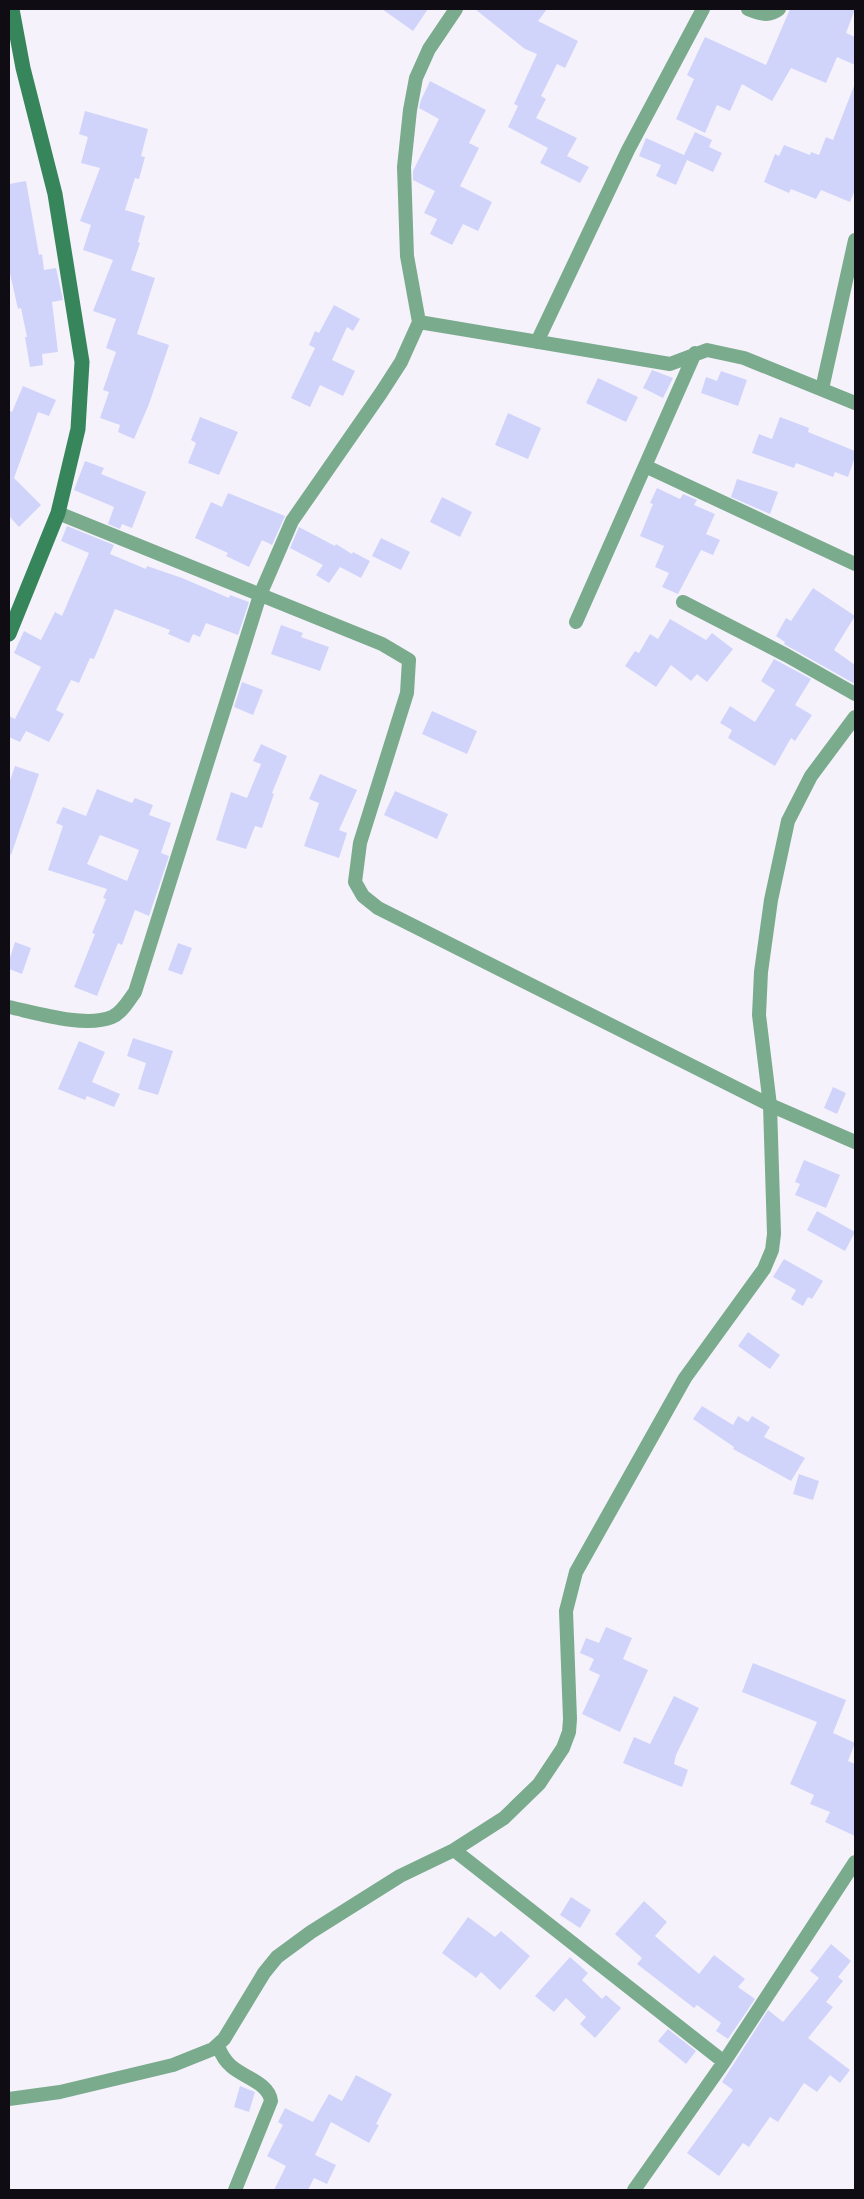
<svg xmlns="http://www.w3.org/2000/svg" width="864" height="2199" font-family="Poppins,sans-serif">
<rect width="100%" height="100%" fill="#f6f2fc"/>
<path fill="#d0d4fb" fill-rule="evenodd" d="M382,9H428L413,31Z
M475,9H547L538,21L578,41L565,68L557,64L541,96L546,99L536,118L577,138L567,156L589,167L580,183L540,163L548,148L508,127L518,106L514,104L537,54L525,49Z
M790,9H855L846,33L855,37V65L837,57L826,83L791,68L772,101L742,84L730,111L717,105L705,133L676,119L694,79L687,75L705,37L766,65Z
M430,81L486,110L469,143L479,148L460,186L492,202L478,231L463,224L452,245L430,234L437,219L424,213L435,191L413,180V171L439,119L419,108L421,100Z
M854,86L855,190L850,202L821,190L816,199L791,189L789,193L764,182L775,154L779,156L784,145L810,155L811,152L819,155L826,137L833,140Z
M85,111L148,129L141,156L145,157L139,179L135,178L125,210L145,216L138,242L140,243L131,270L155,278L137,334L169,345L149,404L134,439L118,432L120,425L100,418L109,392L103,390L116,352L106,348L116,319L93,311L113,260L83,250L91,225L80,221L100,168L81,163L88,137L79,134Z
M695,132L712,140L709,147L722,153L713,172L687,160L676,185L656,176L661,165L639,156L646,138L684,155Z
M26,181L39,255L42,254L44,270L56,268L63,300L52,302L58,352L42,354L43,365L30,367L25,337H27L21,308L18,309L9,269V184Z
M334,305L360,319L353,331L347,327L332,360L355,371L343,396L320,385L310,407L291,398L315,348L309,345L315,331L319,333Z
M652,370L673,378L663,398L643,388Z
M721,371L747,380L738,406L701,393L706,377L717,381Z
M598,378L638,397L626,422L586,403Z
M23,386L56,400L49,416L38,412L14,478L41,505L19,527L9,516V410L12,412Z
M508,413L541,428L528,459L495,445Z
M200,417L238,432L219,475L188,463L196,443L191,440Z
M780,417L809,428L808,432L855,451V457L848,477L835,472L833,477L796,463L794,468L752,453L759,434L772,439Z
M85,461L104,468L101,474L146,492L132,528L122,524L120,529L108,524L114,507L74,490Z
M737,479L778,492L770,514L731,497Z
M657,488L680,499L683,494L697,500L694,505L715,514L706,534L720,540L713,555L701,550L678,594L662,587L669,573L655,567L664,546L640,536L653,504L650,503Z
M228,493L285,516L272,545L262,540L249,567L226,556L228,553L195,538L211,502L222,507Z
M442,497L472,512L460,537L430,522Z
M67,526L114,545L110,554L146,569L147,566L182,578L229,598L230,595L249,602L238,635L206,623L200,637L193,634L189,643L168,634L170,630L115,609L94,659L90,658L79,683L71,680L56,710L64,714L49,742L26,731L20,742L9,737V716L15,719L41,667L14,653L24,631L41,640L55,612L62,616L89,553L61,541Z
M299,527L335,546L336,544L352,554L353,552L370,561L361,578L340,567L329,583L316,575L323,565L290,548Z
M381,538L410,552L401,570L372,556Z
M813,588L855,616L834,650L855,665V684L784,644L785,642L776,636L786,618L791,621Z
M670,619L706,640L712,633L733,649L707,682L697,674L691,681L671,665L656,687L625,666L635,651L639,653L650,634L658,639Z
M281,625L303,633L301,637L329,647L320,671L271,654Z
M774,659L811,679L795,705L812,715L795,741L791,738L775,766L728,738L732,730L720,723L730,706L755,722L775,690L761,681Z
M242,682L263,690L253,715L234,707Z
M432,711L477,731L467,754L422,734Z
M261,744L287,756L272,793L274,794L262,828L255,826L246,849L216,840L231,792L247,798L261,764L253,761Z
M15,766L39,774L11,855L9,854V783Z
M320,774L357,790L339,830L347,833L339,858L304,846L319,803L309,799Z
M97,789L132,803L135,798L153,805L149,815L171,823L161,853L169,856L149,916L135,910L122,945L118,943L97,996L74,987L95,934L92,933L106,899L103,898L107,889L48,870L63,826L56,823L63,807L86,816ZM100,835L139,850L127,881L87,864Z
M395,791L448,814L437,839L384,815Z
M15,942L31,948L22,974L9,969V961Z
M178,943L192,948L182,975L168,970Z
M133,1038L173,1051L158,1095L138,1089L146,1063L127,1056Z
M79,1041L105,1052L92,1082L120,1094L114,1107L87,1096L85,1100L58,1089Z
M833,1087L846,1093L837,1114L824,1108Z
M804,1160L840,1175L826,1208L795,1195L800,1184L795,1182Z
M817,1211L855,1232L845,1251L807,1230Z
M784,1259L823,1281L812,1299L808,1297L803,1306L791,1299L796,1290L773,1277Z
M748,1332L780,1355L770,1369L738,1346Z
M702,1406L733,1425L738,1416L748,1422L752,1416L770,1427L764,1437L805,1458L791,1481L733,1449L734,1447L693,1419Z
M799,1474L819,1481L813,1500L793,1494Z
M606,1627L632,1638L623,1659L648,1670L620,1732L582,1714L600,1675L589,1670L594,1659L580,1653L586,1638L599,1643Z
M753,1663L846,1700L833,1733L855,1743L848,1761L855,1764V1836L825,1822L830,1812L810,1804L814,1795L790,1784L817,1722L742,1692Z
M674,1696L699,1708L676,1755L674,1764L688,1770L682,1787L623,1763L634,1737L650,1744Z
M571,1897L591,1910L580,1928L560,1915Z
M644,1901L667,1922L655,1936L699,1974L714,1955L745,1979L738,1987L755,1999L728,2039L716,2031L721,2023L697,2005L694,2008L637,1964L642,1958L615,1934Z
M468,1917L495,1937L501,1931L530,1956L500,1990L481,1972L476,1978L442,1953Z
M831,1944L851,1961L838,1977L843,1981L826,2002L833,2007L808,2038L850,2070L840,2083L830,2075L817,2092L804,2083L778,2122L770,2117L749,2147L743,2143L719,2176L687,2153L733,2090L722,2082L768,2010L783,2022L819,1978L810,1971Z
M570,1957L588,1973L582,1980L602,1999L606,1995L621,2008L595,2038L580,2024L586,2017L566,1998L554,2012L535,1996Z
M668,2029L696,2051L686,2064L658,2041Z
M356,2075L392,2094L376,2124L379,2125L369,2143L331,2122L315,2155L336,2165L327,2184L314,2178L308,2190H274L286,2166L267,2156L283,2125L278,2122L285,2108L313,2122L329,2094L342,2101Z
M240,2086L255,2092L249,2112L234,2107Z"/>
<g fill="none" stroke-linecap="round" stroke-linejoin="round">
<path stroke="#7aab8d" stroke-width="14" d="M748,9C760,14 769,17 779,9
M419,322L670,364L707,350L744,358L855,403
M537,342L628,150L703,9
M822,389L855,240
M645,466L855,564
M58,513L382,644L409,660L407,693L360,843L355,882L363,896L378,908L770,1105L855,1142
M683,602L786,655L855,694
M576,622L695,353
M9,1007C37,1013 85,1028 112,1017C122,1013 129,1000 135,992L260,595L292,521L381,393L401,362L419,322L407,256L404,167L410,110L416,78L429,49L456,9
M454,1850L724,2062
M218,2046C221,2054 224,2060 231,2066C243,2077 269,2083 271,2101L235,2190
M9,2099L60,2092L173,2065L213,2049L224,2039L264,1973L277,1957L311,1932L400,1876L454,1850L504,1818L539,1784L563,1748L569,1732L570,1719L566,1611L576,1572L685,1378L764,1269L772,1250L774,1234L770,1105L759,1015L761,972L771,900L788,821L811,776L855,717
M634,2190L724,2062L855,1862"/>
<path stroke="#37865b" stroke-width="15" d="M9,634L58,513L78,429L82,362L55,194L23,68L12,9"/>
</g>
<rect width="864" height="2199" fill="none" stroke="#0f0c14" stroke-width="20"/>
</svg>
